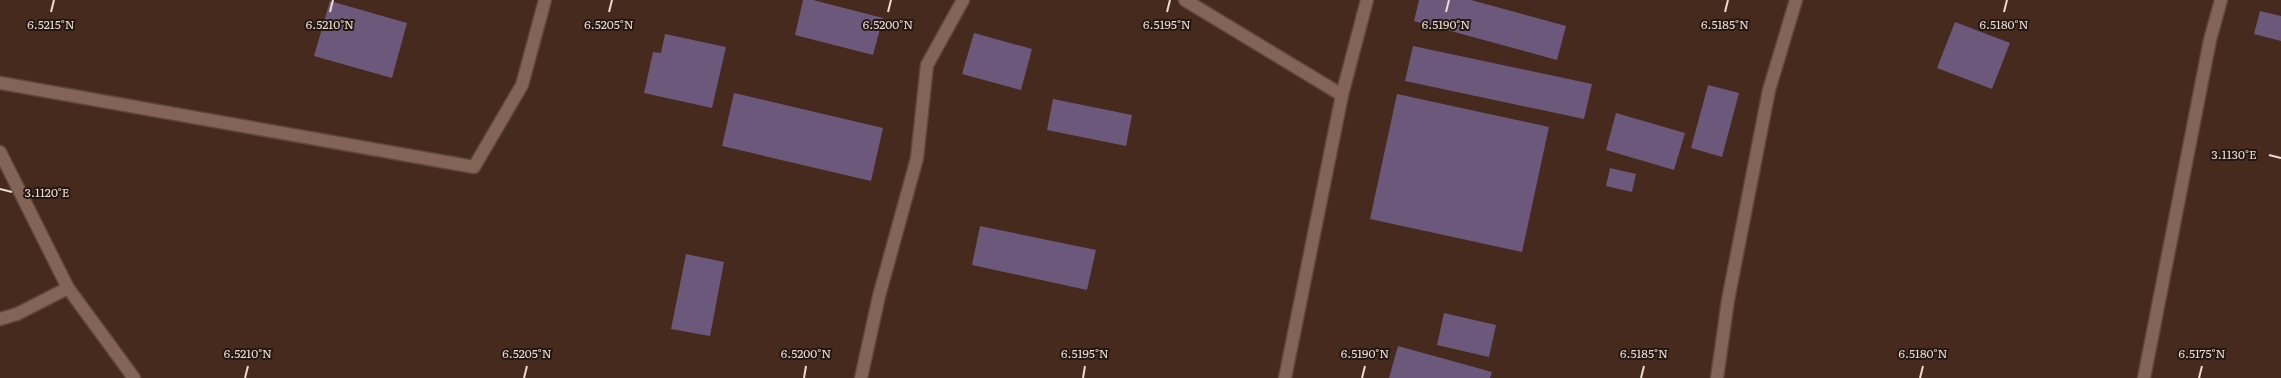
<svg xmlns="http://www.w3.org/2000/svg" width="2281" height="378" font-family="Literata,serif">
<rect width="100%" height="100%" fill="#462a1e"/>
<path fill="#6c587a" d="M803,0H813L883,18L873,55L795,35Z
M1419,0H1471L1566,26L1557,60L1414,21Z
M330,1L407,23L392,78L314,56Z
M2260,11L2281,16V41L2254,34Z
M1955,22L2010,43L1992,89L1937,68Z
M974,33L1032,49L1021,90L962,74Z
M665,34L726,47L712,108L644,93L653,52L661,53Z
M1413,46L1592,84L1584,119L1405,81Z
M1708,85L1739,93L1722,157L1691,148Z
M734,93L883,128L871,181L722,146Z
M1397,94L1549,127L1522,252L1370,219Z
M1053,99L1132,115L1126,146L1047,130Z
M1616,113L1685,133L1674,170L1606,150Z
M1610,168L1636,174L1632,192L1606,186Z
M980,226L1096,250L1087,290L972,265Z
M686,254L724,262L710,336L671,329Z
M1444,313L1496,325L1489,357L1437,345Z
M1398,346L1492,372L1490,378H1389Z"/>
<g fill="none" stroke-linecap="round" stroke-linejoin="round">
<g stroke="#5e463c" stroke-width="15">
<path id="street" d="M1185,0L1342,95
M0,83L474,167L522,85L545,0
M0,152L68,288L134,378
M0,319L17,314L68,288
M861,378L879,296L917,158L927,65L963,0
M1285,378L1342,95L1367,0
M1717,378L1728,300L1769,90L1796,0
M2144,378L2210,40L2221,0"/>
</g>
<use href="#street" stroke="#846456" stroke-width="12"/>
</g>
<path fill="none" stroke="#ecdad2" stroke-width="2" d="M51,12L54,0M330,12L333,0M609,12L612,0M888,12L891,0M1167,12L1170,0M1446,12L1449,0M1725,12L1728,0M2004,12L2007,0M2269,155L2281,158M0,189L12,192M245,378L248,366M524,378L527,366M804,378L806,366M1083,378L1085,366M1362,378L1365,366M1641,378L1644,366M1920,378L1923,366M2199,378L2202,366"/>
<g font-size="12" text-anchor="middle" fill="#ecdad2" stroke="#231711" stroke-width="4" stroke-linejoin="round" paint-order="stroke">
<text x="330" y="29">6.5210°N</text>
<text x="609" y="29">6.5205°N</text>
<text x="888" y="29">6.5200°N</text>
<text x="1446" y="29">6.5190°N</text>
<text x="2004" y="29">6.5180°N</text>
<text x="51" y="29">6.5215°N</text>
<text x="1167" y="29">6.5195°N</text>
<text x="1725" y="29">6.5185°N</text>
<text x="2234" y="159">3.1130°E</text>
<text x="47" y="197">3.1120°E</text>
<text x="248" y="358">6.5210°N</text>
<text x="527" y="358">6.5205°N</text>
<text x="806" y="358">6.5200°N</text>
<text x="1085" y="358">6.5195°N</text>
<text x="1365" y="358">6.5190°N</text>
<text x="1644" y="358">6.5185°N</text>
<text x="1923" y="358">6.5180°N</text>
<text x="2202" y="358">6.5175°N</text>
</g>
</svg>
